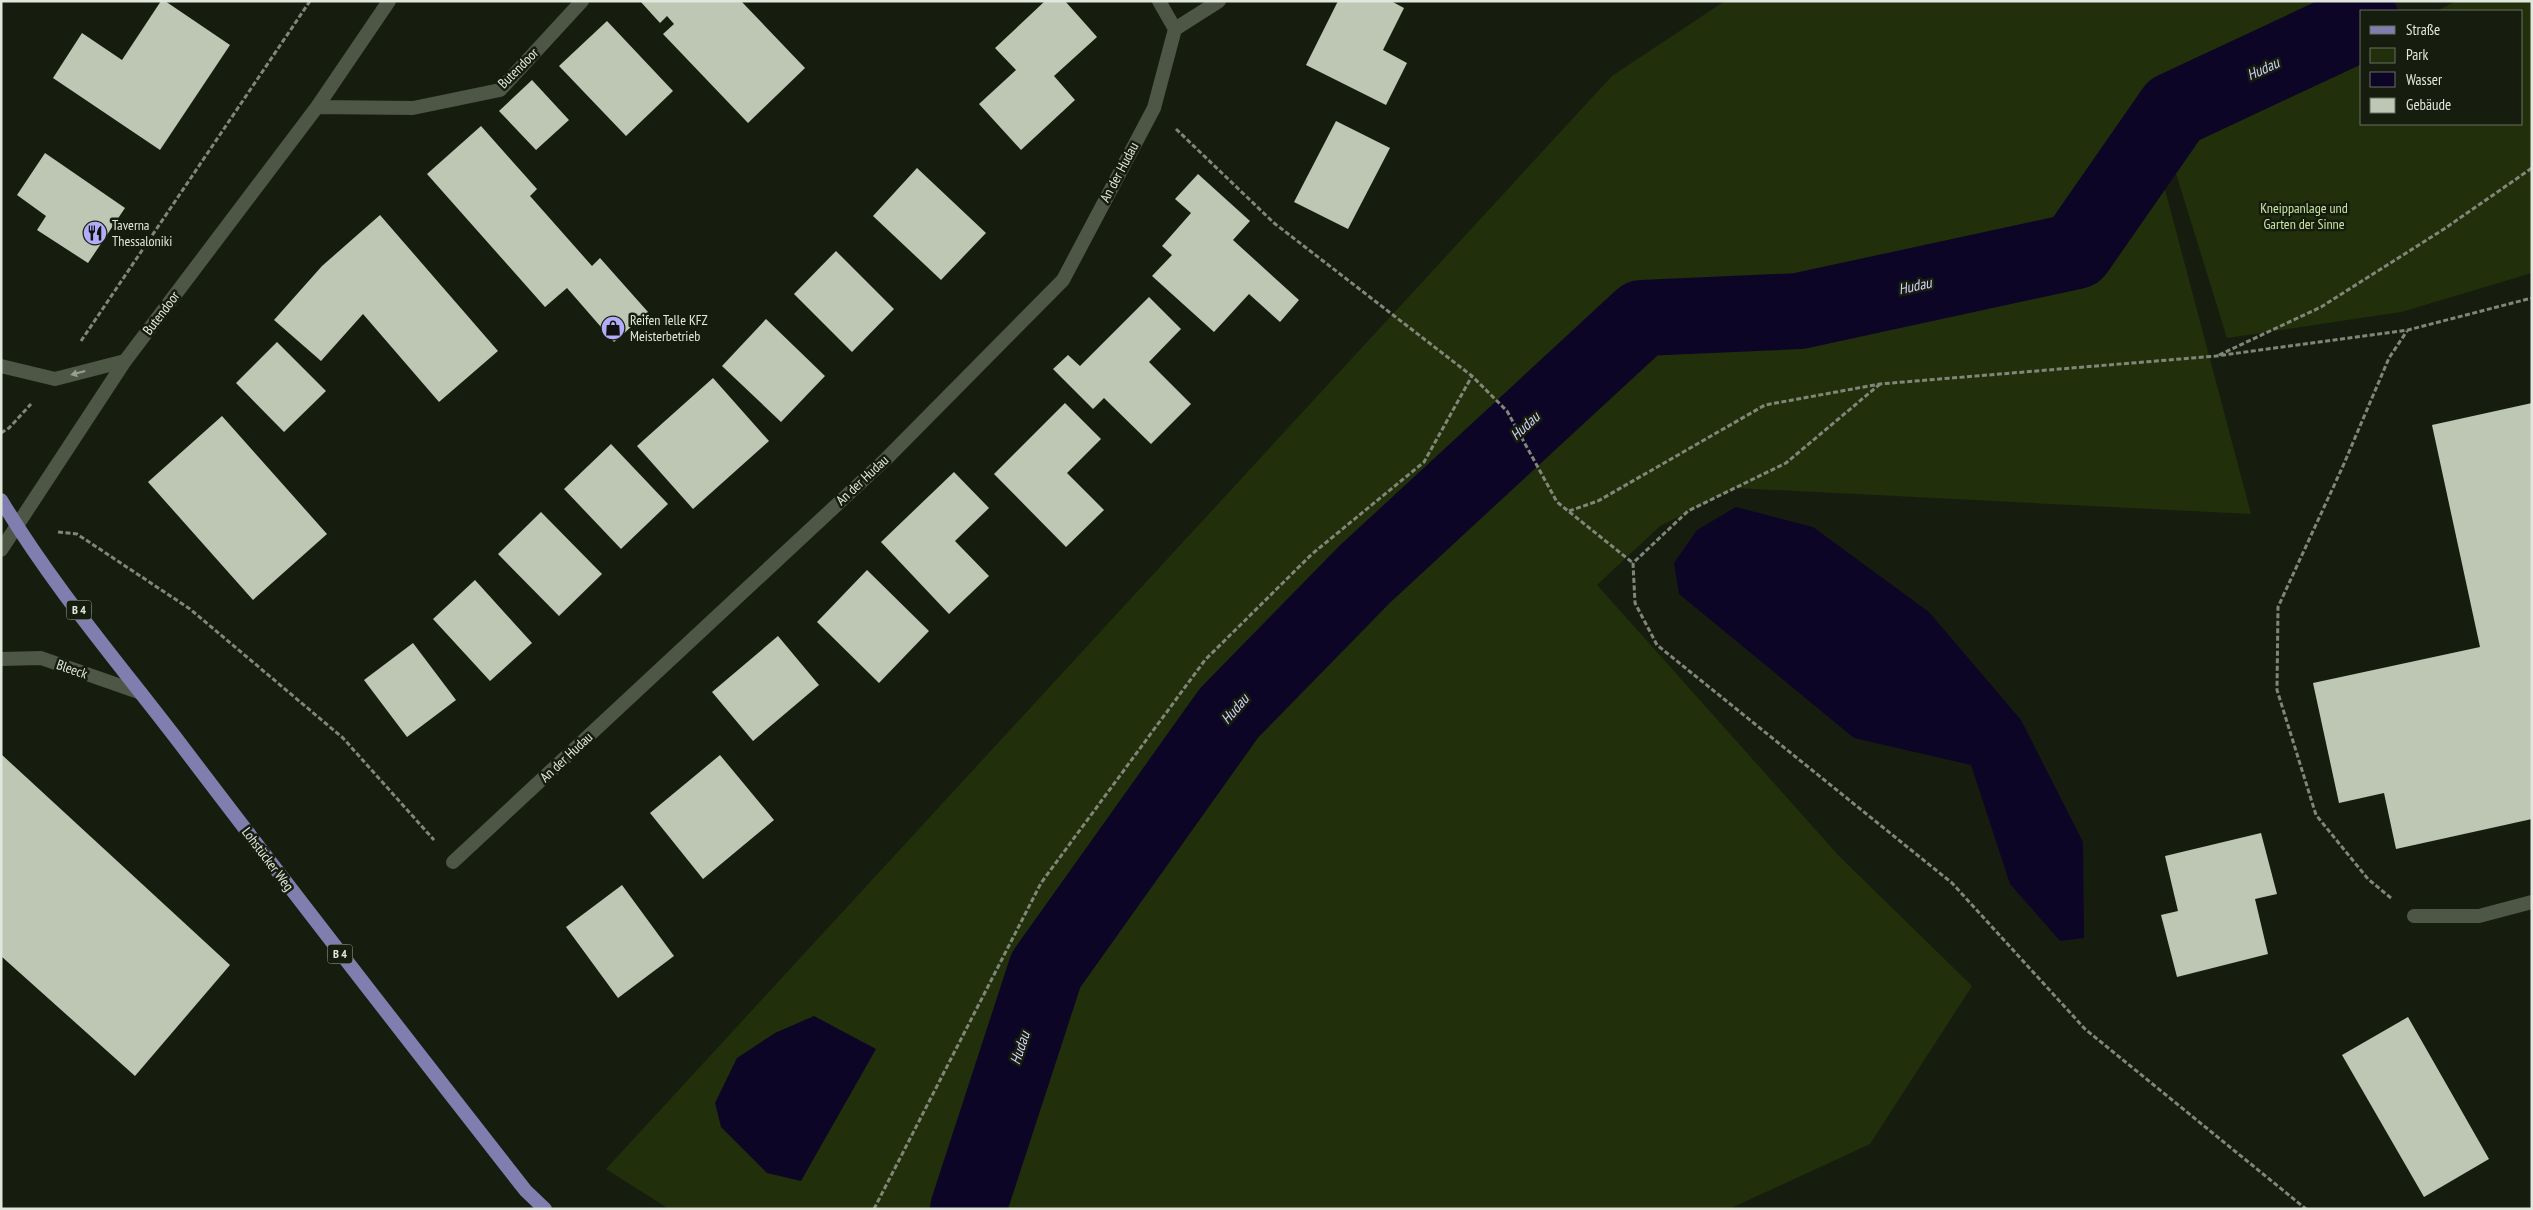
<svg xmlns="http://www.w3.org/2000/svg" width="2533" height="1210" font-family="'PT Sans Narrow',sans-serif">
<rect width="100%" height="100%" fill="#171d0e"/>
<path fill="#21300a" d="M1725,1H2352L2141,99L2251,514L1736,488L1660,526L1597,585L1839,856L1972,986L1870,1144L1729,1209H669L606,1169L1612,76Z
M2457,1H2532V273L2401,312L2227,338L2166,141L2362,47V124H2522V11H2436Z"/>
<path fill="#0c0526" d="M1736,507L1813,527L1929,612L2021,720L2083,842L2084,938L2060,941L2010,884L1971,765L1854,738L1679,594L1674,563L1697,530Z
M814,1016L876,1049L801,1181L767,1173L721,1127L715,1103L737,1058L775,1033Z"/>
<g fill="none" stroke-linecap="round" stroke-linejoin="round">
<path stroke="#0c0526" stroke-width="76" d="M968,1209L1046,970L1229,713L1365,574L1642,318L1799,311L2076,251L2174,110L2362,22"/>
</g>
<path fill="#bdc7b3" d="M161,1H165L230,45L160,150L53,78L82,33L122,60Z
M640,1H741L805,68L748,123L663,34L674,24L667,16L660,23Z
M1045,1H1065L1097,37L1054,76L1075,100L1021,150L979,104L1016,70L995,48Z
M1338,1H1391L1404,8L1383,50L1407,63L1386,105L1306,65Z
M607,21L673,91L626,136L559,66Z
M532,80L569,120L536,150L499,111Z
M1336,121L1390,148L1348,229L1294,202Z
M481,126L537,189L530,196L592,266L600,258L648,312L614,342L567,288L545,307L427,174Z
M45,153L125,208L88,263L37,230L46,216L17,195Z
M917,168L986,233L941,280L873,216Z
M1198,174L1250,221L1233,240L1299,300L1280,322L1249,294L1214,332L1152,276L1172,255L1162,246L1191,213L1175,199Z
M380,215L498,351L439,402L363,314L321,361L274,320L322,266Z
M836,251L894,309L852,352L794,294Z
M1149,297L1181,329L1149,362L1191,404L1151,444L1104,398L1093,409L1053,369L1068,355L1080,366Z
M766,319L825,376L781,422L722,366Z
M277,342L326,391L284,432L236,383Z
M713,378L769,441L693,509L637,446Z
M1065,403L1101,439L1067,473L1104,510L1066,547L994,474Z
M2532,403V819L2396,849L2384,793L2339,803L2313,683L2480,647L2432,425Z
M222,416L327,534L253,600L148,482Z
M611,444L668,504L621,549L564,489Z
M954,472L989,508L955,541L989,576L949,614L881,542Z
M541,512L602,574L559,616L498,554Z
M867,570L929,631L879,683L817,622Z
M475,580L532,643L490,681L433,619Z
M778,636L819,685L753,741L712,692Z
M413,643L456,700L407,737L364,680Z
M1,754L230,965L135,1076L1,956Z
M720,755L774,820L703,879L650,813Z
M2261,833L2277,894L2255,899L2268,954L2177,977L2161,915L2178,911L2165,856Z
M622,885L674,956L618,998L566,927Z
M2408,1017L2489,1159L2424,1197L2342,1055Z"/>
<g fill="none" stroke-linecap="round" stroke-linejoin="round">
<path stroke="#808679" stroke-width="3" stroke-dasharray="5 2.5" stroke-linecap="butt" d="M1176,129L1274,223L1472,376L1507,411L1557,502L1633,563
M81,341L310,1
M2219,355L2321,307L2444,229L2532,168
M1880,384L1786,463L1688,511L1633,563L1635,603L1657,645L1952,883L2085,1029L2306,1209
M1,433L9,428L31,404
M1569,511L1598,501L1765,405L1880,384L2216,356L2408,330L2532,298
M58,532L77,534L190,609L343,738L434,840
M2391,898L2368,879L2316,815L2277,690L2278,607L2343,466L2389,358L2407,331
M874,1209L1041,883L1205,660L1312,554L1424,462L1472,376"/>
<path stroke="#4e5645" stroke-width="14" d="M1175,29L1219,1
M317,107L413,108L500,90L582,1
M1,366L55,379L125,361
M1,550L125,361L317,107L389,1
M1,659L41,658L141,693
M453,862L887,458L1063,280L1154,108L1175,29L1159,1
M2414,916H2479L2532,902"/>
<path stroke="#807eaf" stroke-width="14" d="M1,500C53,587 121,666 182,746C295,895 410,1043 526,1191L545,1209"/>
</g>
<defs><path id="oneway-solid" d="M-6-.8H1V-3.2L6.5 0L1 3.2V.8H-6Z" transform="scale(1.25)"/></defs>
<use fill="#989e91" href="#oneway-solid" transform="translate(78 373) rotate(165)"/>
<defs>
<g id="restaurant-disc" transform="scale(1.25)"><circle r="9.5" fill="#b3adf9" stroke="#171d0e"/><path d="M-5-6h1v4h1v-4h1v4h1v-4h1v5L-1.5 .5V6h-2V.5L-5-1ZM5-6V6H3V1.5H1.5Q1.5-4 5-6Z" fill="#111"/></g>
<g id="shop-disc" transform="scale(1.25)"><circle r="9.5" fill="#b3adf9" stroke="#171d0e"/><path d="M-5-2.5h2.3a2.7 3.5 0 0 1 5.4 0H5L5.5 6h-11ZM-1.5-2.5h3a1.5 2.3 0 0 0-3 0Z" fill="#111"/></g>
</defs>
<g fill-rule="evenodd">
<use href="#restaurant-disc" x="95" y="233"/>
<use href="#shop-disc" x="613" y="328"/>
</g>
<g text-anchor="middle" stroke-width="5" stroke-linejoin="round" paint-order="stroke">
<g fill="#171d0e" stroke="#a5aa9f" stroke-width="1">
<rect x="66.5" y="600.5" width="25" height="19" rx="4"/>
<rect x="327.5" y="944.5" width="25" height="19" rx="4"/>
</g>
<g font-size="12" font-weight="bold" fill="#e2e7dd">
<text x="79" y="614">B 4</text>
<text x="340" y="958">B 4</text>
</g>
<g font-size="14" fill="#e2e7dd" stroke="#171d0e">
<text transform="translate(518 68) rotate(-45)" y="5">Butendoor</text>
<text transform="translate(1119 172) rotate(-62)" y="5">An der Hudau</text>
<text transform="translate(161 313) rotate(-53)" y="5">Butendoor</text>
<text transform="translate(862 480) rotate(-43)" y="5">An der Hudau</text>
<text transform="translate(72 669) rotate(19)" y="5">Bleeck</text>
<text transform="translate(566 757) rotate(-43)" y="5">An der Hudau</text>
<text transform="translate(268 859) rotate(53)" y="5">Lohstücker Weg</text>
</g>
<g font-size="14" fill="#c7e6a2" stroke="#171d0e">
<text x="2304" y="213">Kneippanlage und<tspan x="2304" dy="16">Garten der Sinne</tspan></text>
</g>
<g font-size="14" fill="#e2e7dd" stroke="#171d0e" text-anchor="start">
<text x="112" y="230">Taverna<tspan x="112" dy="16">Thessaloniki</tspan></text>
<text x="630" y="325">Reifen Telle KFZ<tspan x="630" dy="16">Meisterbetrieb</tspan></text>
</g>
<g font-size="15" font-style="italic" fill="#d3d1fa" stroke="#171d0e">
<text transform="translate(2263 69) rotate(-25)" y="5">Hudau</text>
<text transform="translate(1915 286) rotate(-12)" y="5">Hudau</text>
<text transform="translate(1525 426) rotate(-43)" y="5">Hudau</text>
<text transform="translate(1235 709) rotate(-49)" y="5">Hudau</text>
<text transform="translate(1020 1048) rotate(-72)" y="5">Hudau</text>
</g>
</g>
<rect width="2533" height="1210" fill="none" stroke="#e2e7dd" stroke-width="5"/>
<rect x="2360" y="10" width="162" height="115" fill="#171d0e" stroke="#686e61"/>
<rect x="2370" y="26" width="25" height="8" fill="#807eaf" stroke="#686e61"/>
<text x="2406" y="35" font-size="15" fill="#e2e7dd">Straße</text>
<rect x="2370" y="48" width="25" height="15" fill="#21300a" stroke="#686e61"/>
<text x="2406" y="60" font-size="15" fill="#e2e7dd">Park</text>
<rect x="2370" y="72" width="25" height="15" fill="#0c0526" stroke="#686e61"/>
<text x="2406" y="85" font-size="15" fill="#e2e7dd">Wasser</text>
<rect x="2370" y="98" width="25" height="15" fill="#bdc7b3" stroke="#686e61"/>
<text x="2406" y="110" font-size="15" fill="#e2e7dd">Gebäude</text>
</svg>
